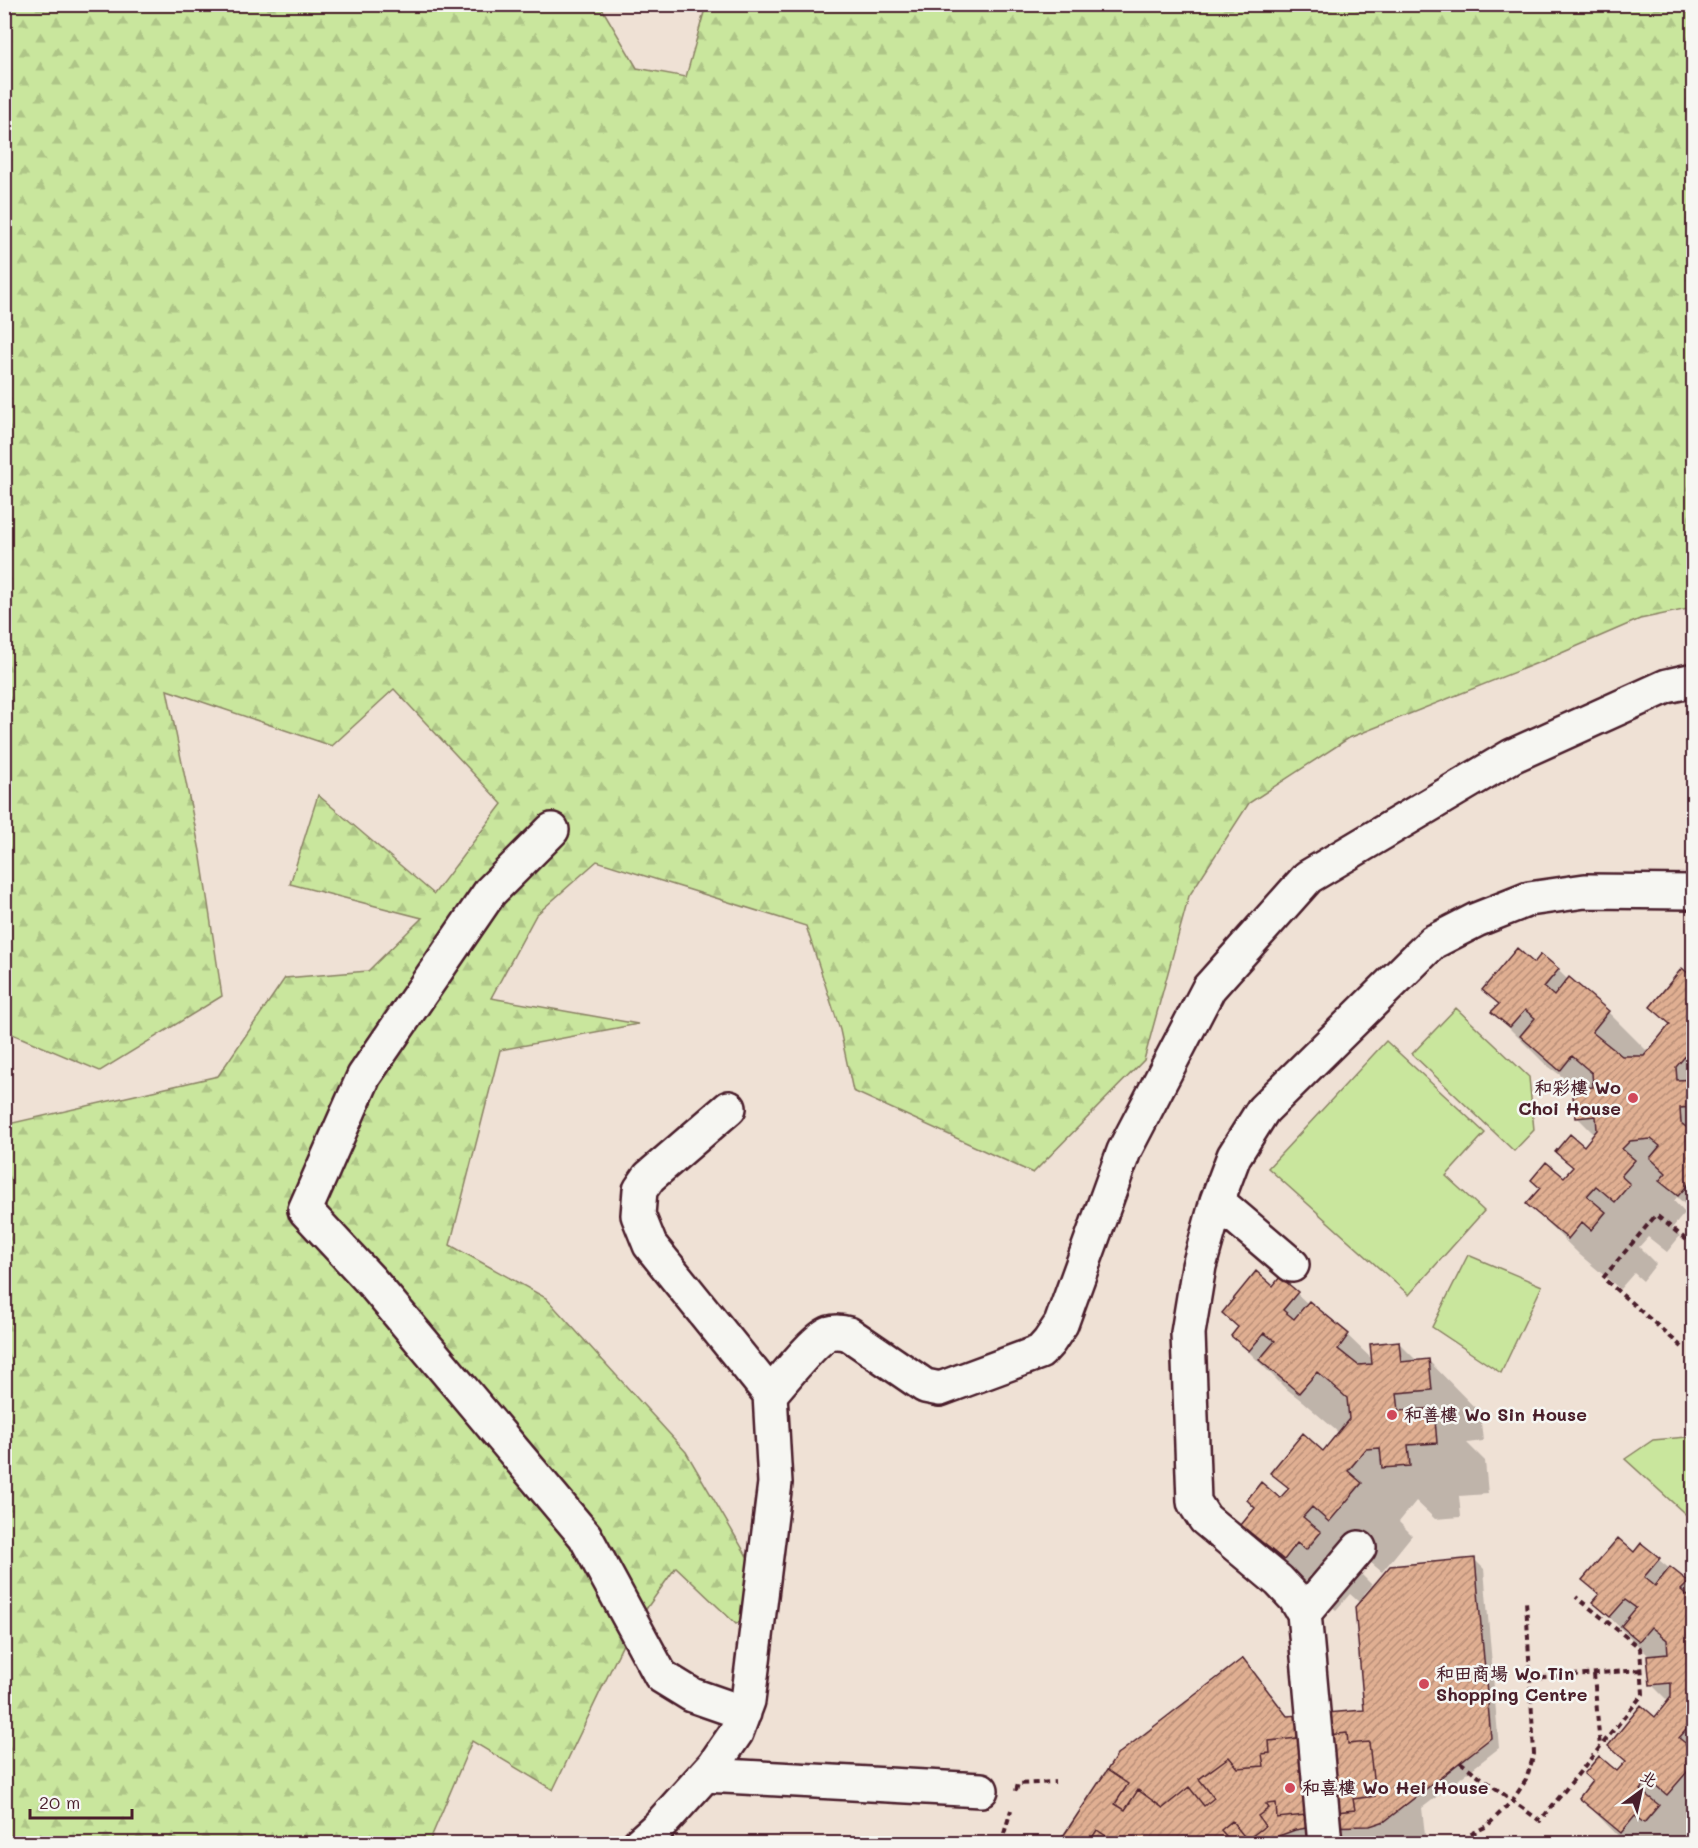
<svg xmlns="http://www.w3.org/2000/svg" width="1698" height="1848" font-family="Mali,'LXGW WenKai TC',sans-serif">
<defs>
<pattern id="forest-firs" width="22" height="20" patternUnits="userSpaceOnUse" patternTransform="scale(1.5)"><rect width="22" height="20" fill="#c9e69d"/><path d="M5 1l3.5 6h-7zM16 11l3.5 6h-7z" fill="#aec587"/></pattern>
<pattern id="building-hatch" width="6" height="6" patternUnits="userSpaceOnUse" patternTransform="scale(1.5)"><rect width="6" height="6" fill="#e0af92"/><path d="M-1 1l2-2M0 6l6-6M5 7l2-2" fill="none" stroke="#b88e77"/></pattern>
</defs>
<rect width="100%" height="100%" fill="#efe1d5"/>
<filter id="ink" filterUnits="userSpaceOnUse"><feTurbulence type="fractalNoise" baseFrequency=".0167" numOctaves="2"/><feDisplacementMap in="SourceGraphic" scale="12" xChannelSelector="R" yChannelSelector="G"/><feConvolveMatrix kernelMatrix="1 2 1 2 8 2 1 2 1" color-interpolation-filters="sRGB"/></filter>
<g filter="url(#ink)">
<path fill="url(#forest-firs)" stroke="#8a8264" stroke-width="1.5" d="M5,5H600L637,68L686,77L706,5H1693V608L1640,619L1550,658L1349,738L1249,803L1189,896L1144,1060L1033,1173L853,1091L840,1030L806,926L597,861L536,915L491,998L638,1024L500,1050L450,1245L546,1298L686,1452L772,1599L736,1624L676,1567L627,1636L553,1790L472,1741L430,1840L524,1843H5L4,1125L218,1076L285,978L368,971L422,918L290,884L318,795L434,894L502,804L394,689L332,746L167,690L200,851L222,996L100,1071L5,1031Z"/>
<path fill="#c9e69d" stroke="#8a8264" stroke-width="1.5" d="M1456,1008L1529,1077L1534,1130L1514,1151L1412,1054Z
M1386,1041L1485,1133L1446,1176L1484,1211L1409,1295L1268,1168Z
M1468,1255L1542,1286L1501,1373L1432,1327Z
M1687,1437L1693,1439V1521L1625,1459L1653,1440Z"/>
<path fill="#0003" d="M1534,965L1558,970L1569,981L1608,1012L1648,1052L1671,1026L1652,1007L1694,980V1213L1677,1197L1674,1201L1685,1213L1672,1228L1680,1236L1667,1252L1648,1237L1639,1247L1656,1264L1643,1281L1634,1273L1620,1289L1580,1255L1528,1204L1565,1179L1574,1169L1557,1152L1585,1148L1595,1135L1577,1117L1574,1088L1563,1077L1545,1064L1493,1012L1499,1005L1484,990Z
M1281,1279L1308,1304L1309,1303L1348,1336L1373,1360L1398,1342L1418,1362L1429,1361L1480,1413L1483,1441L1467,1443L1485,1461L1488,1494L1459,1496L1461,1517L1435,1519L1416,1501L1399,1522L1412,1535L1382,1572L1364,1557L1355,1568L1372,1585L1364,1594L1366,1596L1475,1560L1484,1569L1499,1748L1422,1808L1426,1844H1060L1243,1660L1252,1669L1289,1718L1366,1711L1360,1603L1350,1594L1336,1610L1295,1576L1243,1524L1280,1500L1289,1489L1272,1472L1323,1453L1339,1433L1302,1401L1284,1387L1233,1336L1239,1329L1224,1313L1273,1288Z
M1634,1554L1659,1560L1694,1589V1839L1692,1841L1694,1844H1626L1581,1798L1617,1773L1626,1762L1610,1746L1656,1719L1669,1702L1651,1684L1649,1656L1594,1602L1600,1595L1584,1580Z"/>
<path fill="url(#building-hatch)" stroke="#4a1f2b" stroke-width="1.5" d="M1517,948L1534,963L1541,954L1559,969L1544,987L1554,996L1569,977L1609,1011L1592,1032L1622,1056H1644L1670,1024L1650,1007L1682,968L1694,978V1046L1676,1067L1677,1080L1694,1079V1107L1680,1108L1681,1123L1694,1133V1178L1678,1196L1659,1181L1666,1173L1650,1158L1660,1146L1651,1139L1630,1141L1622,1149L1635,1160L1621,1176L1630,1184L1615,1202L1596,1186L1587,1196L1606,1212L1591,1230L1582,1222L1568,1239L1526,1204L1540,1188L1531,1180L1546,1162L1564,1177L1573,1167L1555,1152L1570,1134L1584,1146L1597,1130L1596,1116L1576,1118L1572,1089L1593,1087L1592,1073L1572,1056L1560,1071L1520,1036L1535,1018L1525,1010L1510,1027L1491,1012L1499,1004L1482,990Z
M1694,1198V1209L1688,1205Z
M1256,1271L1273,1286L1280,1277L1298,1292L1283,1310L1294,1319L1309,1301L1349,1334L1338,1349L1358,1365L1372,1364L1370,1344L1399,1341L1401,1362L1429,1359L1432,1390L1397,1393L1399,1411L1434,1408L1437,1443L1408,1445L1410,1466L1382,1468L1380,1448L1366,1449L1348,1471L1362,1483L1329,1522L1312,1507L1303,1517L1321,1532L1306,1550L1297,1543L1284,1560L1241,1525L1255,1508L1247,1500L1261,1482L1280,1498L1289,1488L1270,1473L1303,1433L1323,1451L1349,1419L1347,1398L1317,1372L1299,1393L1259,1360L1275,1341L1264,1333L1249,1351L1231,1336L1238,1327L1222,1313Z
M1618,1538L1634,1552L1641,1543L1660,1558L1644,1577L1655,1586L1670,1567L1689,1582L1681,1590L1694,1601V1609L1687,1616L1694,1622V1721L1679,1738L1694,1750V1764L1667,1795L1649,1780L1640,1790L1659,1805L1644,1823L1635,1816L1621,1833L1579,1798L1592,1781L1584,1774L1599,1756L1617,1771L1626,1761L1608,1746L1641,1705L1655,1717L1671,1697V1683L1650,1685L1647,1656L1668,1654L1667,1640L1651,1627L1639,1641L1621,1626L1636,1608L1625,1600L1610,1617L1592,1602L1599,1594L1582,1580Z
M1475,1558L1491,1738L1385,1821L1370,1826L1313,1827L1295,1830L1279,1836L1270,1844H1058L1117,1755L1243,1658L1287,1716L1364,1710L1355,1607L1390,1566Z
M1347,1733L1348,1744L1369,1742L1375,1796L1353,1799L1355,1810L1277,1818L1276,1803L1266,1804L1269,1808L1258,1816L1265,1826L1247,1840L1232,1821L1221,1830L1233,1844H1101L1106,1836L1097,1830L1088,1844H1074L1063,1836L1107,1770L1128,1784L1115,1804L1125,1810L1138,1790L1163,1808L1189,1787L1204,1806L1214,1798L1199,1779L1229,1757L1238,1768L1264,1766L1262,1754L1270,1753L1269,1741Z"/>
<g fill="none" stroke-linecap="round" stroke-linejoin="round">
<g stroke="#4a1f2b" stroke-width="38">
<path id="minor" d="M552,830L490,892L364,1076L305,1210L371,1281L585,1536L661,1676L692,1695L744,1713
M1217,1201L1292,1265
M770,1394C783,1380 815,1338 830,1333C837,1331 842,1332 849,1334L925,1386L940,1389L1040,1352L1049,1342L1061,1324L1124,1151L1209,988L1308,877L1512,756L1667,686L1694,680
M1304,1613L1359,1548
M705,1775L981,1790
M639,1844L658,1827L714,1765L736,1733L748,1701L775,1483L770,1394L650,1245L638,1215L640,1190L649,1177L729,1108
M1325,1844L1304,1613L1295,1598L1279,1581L1205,1519L1194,1502L1188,1333L1199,1266L1217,1201L1234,1156L1263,1110L1433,942L1476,920L1529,899L1585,891L1694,892"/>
</g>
<path stroke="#4a1f2b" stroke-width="4" stroke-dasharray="6 4.5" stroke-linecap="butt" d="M1682,1347L1603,1278L1656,1215L1694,1246
M1691,1573L1694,1570
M1594,1674L1600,1748
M1530,1678L1641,1670
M1460,1762L1540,1821L1643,1694L1640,1648L1576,1597
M1016,1791L1018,1784L1055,1782
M1001,1844L1011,1810
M1452,1844L1487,1826L1512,1801L1526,1780L1534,1754L1526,1600"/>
<use href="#minor" stroke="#f6f6f2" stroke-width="33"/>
</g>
</g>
<g fill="#d1495b" stroke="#f6f6f2" stroke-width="2">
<circle cx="1633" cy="1098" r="6"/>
<circle cx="1392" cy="1415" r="6"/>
<circle cx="1424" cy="1684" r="6"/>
<circle cx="1290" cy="1788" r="6"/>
</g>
<g text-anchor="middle" stroke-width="5" stroke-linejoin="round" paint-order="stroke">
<g font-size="18" font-weight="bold" fill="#4a1f2b" stroke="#f6f6f2" text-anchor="start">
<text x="1621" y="1094" text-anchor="end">和彩樓 Wo<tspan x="1621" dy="21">Choi House</tspan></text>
<text x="1404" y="1421">和善樓 Wo Sin House</text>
<text x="1436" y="1680">和田商場 Wo Tin<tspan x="1436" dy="21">Shopping Centre</tspan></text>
<text x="1302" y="1794">和喜樓 Wo Hei House</text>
</g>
</g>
<rect width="1698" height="1848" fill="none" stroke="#f6f6f2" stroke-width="24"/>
<rect x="12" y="12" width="1674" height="1824" fill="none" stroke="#4a1f2b" stroke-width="2" filter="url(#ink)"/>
<g transform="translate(1641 1791) rotate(33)" stroke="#f6f6f2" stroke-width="4.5" paint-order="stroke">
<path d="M0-4.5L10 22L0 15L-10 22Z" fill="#4a1f2b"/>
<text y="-9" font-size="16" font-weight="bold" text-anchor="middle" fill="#4a1f2b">北</text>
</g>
<path d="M30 1809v9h102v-9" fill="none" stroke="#4a1f2b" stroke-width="3"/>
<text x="39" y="1809" font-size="18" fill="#4a1f2b" stroke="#f6f6f2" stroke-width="4.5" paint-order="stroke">20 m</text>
</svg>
